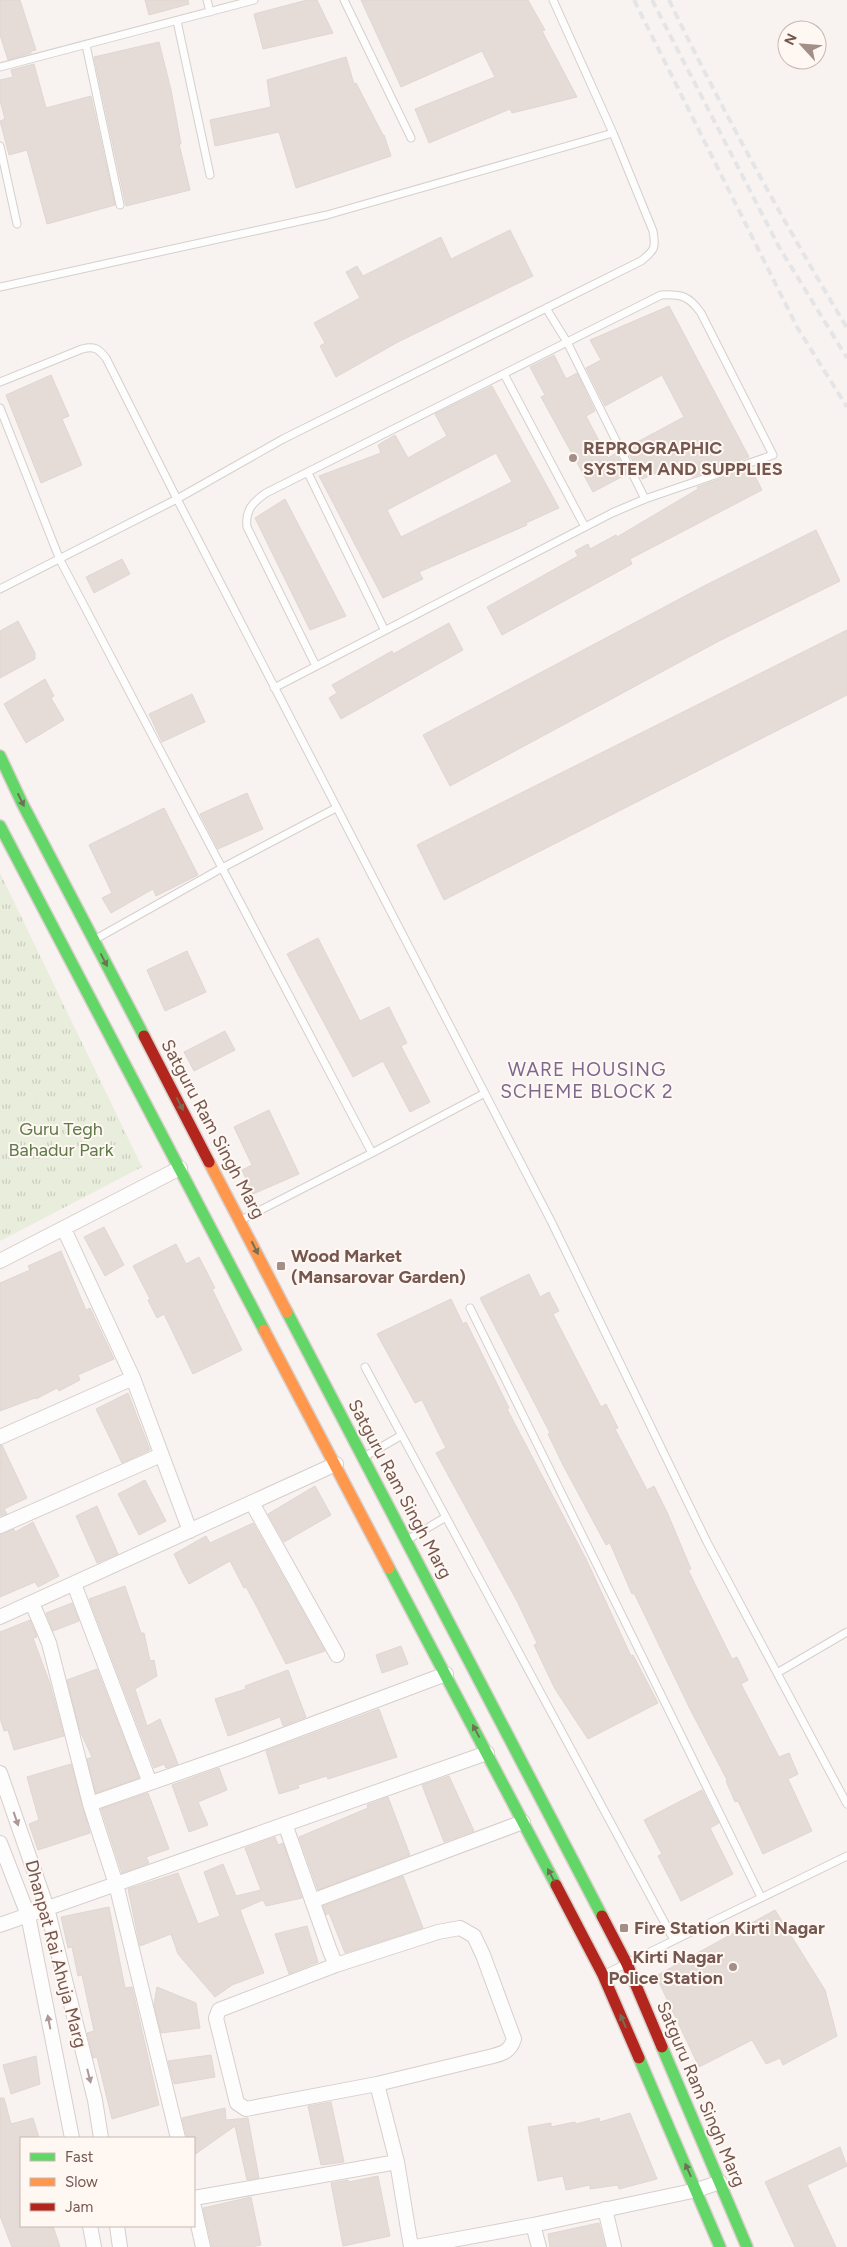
<svg xmlns="http://www.w3.org/2000/svg" width="847" height="2247" font-family="Figtree,sans-serif">
<defs>
<pattern id="park-tufts" width="24" height="20" patternUnits="userSpaceOnUse" patternTransform="scale(1.25)"><rect width="24" height="20" fill="#e9eddc"/><path d="M3 7l-1-3M5 7V3M7 7l1-3M15 17l-1-3M17 17v-4M19 17l1-3" fill="none" stroke="#cbcdbf"/></pattern>
</defs>
<rect width="100%" height="100%" fill="#f8f3f0"/>
<path fill="url(#park-tufts)" d="M0,873L142,1167L0,1241Z"/>
<path fill="#e5dbd7" stroke="#e0d6d2" fill-rule="evenodd" d="M0,0H20L36,50L31,51V53L8,60L0,35Z
M145,0H188L189,4L149,15Z
M307,0H317L333,33L263,49L254,14Z
M361,0H528L545,30L542,31L577,97L512,113L510,109L429,143L415,109L495,77L482,51L401,87Z
M159,42L171,90L181,144H179L190,190L126,206L94,57Z
M346,57L354,84L356,83L383,135H384L391,156L296,188L279,132L215,146L210,120L271,107L267,80Z
M34,64L46,108L91,96L115,205L47,224L27,150L9,155L0,121L5,119L0,101V80L13,77L11,70Z
M510,230L533,276L398,342L336,377L320,346L325,343L314,323L360,298L346,272L357,266L363,276L441,237L451,259Z
M669,306L749,457L692,477L684,462L642,479L626,448L684,417L662,375L605,406L586,368L601,360L590,340Z
M554,355L566,379L577,373L595,411L586,416L608,458L616,453L627,474L593,492L541,397L545,395L530,367Z
M51,375L69,416L62,419L82,465L41,483L6,395Z
M492,386L559,508L526,523L527,525L419,572L423,579L383,598L319,476L381,453L378,445L395,435L408,458L447,436L435,414ZM496,453L512,482L401,537L387,510Z
M751,468L762,490L630,559L632,564L502,635L487,607L578,556L575,551L588,544L590,549L616,535L617,537L698,489L697,487Z
M285,499L346,616L310,630L255,518Z
M816,530L840,581L719,641L450,786L423,735L702,587Z
M122,559L130,574L94,593L86,577Z
M18,621L35,653V659L0,678V631Z
M449,623L463,650L341,719L329,698L337,693L332,685L392,651L393,654Z
M847,630V695L444,900L417,845Z
M45,679L54,696L51,698L64,720L26,743L4,704Z
M192,694L205,722L162,742L149,714Z
M247,793L263,829L218,849L200,814Z
M164,808L198,875L156,896L153,889L111,913L102,898L112,893L89,845Z
M318,938L360,1021L389,1007L407,1043L401,1046L430,1102L410,1112L383,1061L353,1077L287,954Z
M187,951L206,992L165,1011L147,970Z
M225,1031L235,1050L194,1071L184,1052Z
M269,1110L299,1174L253,1194L242,1170L252,1165L234,1127Z
M104,1227L124,1265L105,1276L84,1237Z
M176,1244L186,1264L199,1257L215,1288L212,1289L242,1350L193,1374L164,1314L157,1318L148,1300L150,1299L133,1266Z
M61,1251L86,1310L90,1308L114,1359L78,1375L80,1380L59,1391L57,1388L36,1399L35,1398L0,1411V1283L30,1270L28,1266Z
M529,1274L540,1297L549,1292L559,1311L553,1314L601,1407L606,1404L618,1428L615,1429L647,1490L654,1486L667,1512L691,1569L688,1570L732,1659L737,1657L748,1680L741,1684L779,1757L789,1753L798,1774L788,1779L812,1831L763,1854L738,1801L735,1802L726,1781L727,1780L690,1709L634,1593L632,1594L610,1543L606,1545L563,1465L548,1434L550,1433L480,1298Z
M451,1299L463,1324L466,1322L509,1408L507,1409L586,1559L631,1656L633,1655L658,1703L588,1739L555,1689L534,1645L537,1643L518,1603L436,1453L446,1448L422,1400L415,1403L377,1334Z
M128,1393L150,1450L122,1463L96,1409Z
M2,1445L27,1498L4,1509L7,1514L0,1516V1446Z
M145,1480L166,1521L139,1535L118,1494Z
M315,1486L331,1515L284,1542L268,1514Z
M97,1506L118,1554L97,1563L76,1516Z
M33,1522L59,1576L38,1587L35,1582L0,1597V1535L14,1529L15,1532Z
M253,1523L325,1651L286,1664L257,1607L246,1587L244,1588L230,1561L189,1584L183,1573L174,1554L206,1536L210,1543Z
M125,1586L141,1633H144L150,1661L154,1660L157,1676L135,1689L147,1726L160,1719L178,1764L166,1768L164,1764L154,1768L89,1599Z
M72,1603L79,1621L53,1631L46,1613Z
M30,1620L37,1637L33,1638L50,1684L64,1736L14,1750L8,1730L4,1731L0,1718V1632Z
M401,1646L408,1664L382,1673L376,1655Z
M97,1669L139,1778L96,1793L87,1759L92,1757L80,1731L67,1680Z
M288,1670L306,1717L283,1726L280,1717L228,1736L215,1699L246,1689L245,1686Z
M379,1709L397,1757L328,1779L327,1776L298,1785L299,1788L279,1794L266,1751Z
M71,1764L90,1833L38,1850L29,1824L39,1820L27,1777Z
M219,1768L227,1790L198,1802L208,1825L189,1832L172,1785Z
M449,1776L474,1831L444,1842L422,1785Z
M702,1790L719,1823L710,1828L733,1874L681,1901L658,1856L662,1854L644,1820Z
M148,1793L169,1849L146,1857L149,1863L122,1873L101,1809Z
M388,1797L410,1855L318,1890L299,1837L368,1808L367,1805Z
M275,1837L278,1845L283,1843L302,1898L266,1906L263,1900L240,1910L264,1973L232,1985L215,1997L178,1954L171,1934L140,1946L128,1889L178,1873L198,1924L220,1916L204,1872L223,1864L236,1896L261,1890L245,1848Z
M403,1876L423,1928L345,1953L329,1913L326,1915L323,1906Z
M109,1907L125,1988L132,1987L159,2105L112,2119L97,2057L93,2058L87,2033L94,2031L82,1975L78,1976L72,1947L68,1948L61,1917Z
M775,1910L825,1990L837,2036L783,2065L780,2058L766,2064L752,2040L699,2067L656,1976Z
M307,1926L318,1962L289,1974L275,1934Z
M157,1987L196,2003L200,2028L161,2033L154,2004Z
M211,2055L215,2077L174,2084L168,2061Z
M36,2056L40,2084L11,2094L3,2065Z
M0,2098H4L11,2124L33,2118L39,2138H21V2226H53L60,2247H12L0,2216Z
M331,2102L344,2162L321,2165L308,2106Z
M225,2108L226,2120L248,2118L259,2178L247,2180L235,2126L194,2155V2138H187L182,2118Z
M630,2113L657,2179L619,2189L618,2185L590,2189V2185L566,2190L563,2176L538,2181L528,2127L551,2123V2127L575,2122L576,2124L599,2118L600,2122Z
M840,2147L847,2166L807,2185L836,2247H795L765,2182Z
M378,2176L390,2236L343,2246L331,2183L348,2180L349,2182Z
M251,2197L261,2245L252,2247H212L203,2208Z
M599,2223L605,2247H550L548,2234Z"/>
<g fill="none" stroke-linecap="round" stroke-linejoin="round">
<g stroke="#d6cfcc" stroke-width="9">
<path id="lane" d="M207,0L210,12
M344,0L411,138
M177,21L210,175
M86,45L120,205
M0,67L254,0
M0,146L17,224
M0,287L327,215L613,133
M546,308L567,342L645,499
M504,374L585,527
M0,382L82,349C94,346 98,348 106,358L177,499L283,439L641,261C655,250 656,248 653,231L613,133L553,0
M0,408L60,560L372,1153L241,1220
M308,473L384,629
M0,589L177,499L552,1223L707,1542L847,1804
M274,688L612,513L645,499L773,455L701,313C689,296 682,294 661,295L266,493C253,502 245,510 247,527L316,666
M94,940L222,868L336,808
M372,1153L485,1093
M470,1308L761,1897
M365,1367L674,1940
M364,1457L402,1435
M407,1540L446,1517
M777,1673L847,1632
M603,1975L847,1856"/>
</g>
<g stroke="#d6cfcc" stroke-width="16">
<path id="street" d="M64,1229L133,1378L190,1531
M0,1261L180,1168
M0,1437L133,1378
M252,1503L337,1655
M0,1526L161,1455
M74,1584L150,1783
M32,1603L49,1643L90,1804L241,1751L446,1674
M0,1617L336,1464
M0,1773L47,1908L95,2100L101,2138
M90,1804L116,1884L178,2138
M285,1824L330,1951L336,1965L438,1932L460,1928L474,1936L483,1955L514,2039C510,2051 504,2053 493,2056L377,2084L246,2109L237,2103L216,2018L219,2010L336,1965
M0,1843L28,1915L72,2138
M312,1901L523,1822
M0,1925L487,1753
M377,2084L397,2162L411,2247
M194,2198L397,2162
M194,2207L203,2247
M605,2209L614,2247
M533,2225L539,2247
M90,2226L94,2247
M117,2226L120,2247
M415,2247L533,2225L697,2190L720,2182"/>
</g>
<g stroke="#d8cfcb" stroke-width="14">
<path id="fast" d="M0,756L22,803L144,1036
M0,826L264,1330
M287,1312L602,1916
M389,1568L556,1885
M662,2047L747,2247
M639,2058L720,2247"/>
</g>
<g stroke="#d8cfcb" stroke-width="14">
<path id="slow" d="M209,1162L287,1312
M264,1330L389,1568"/>
</g>
<g stroke="#d8cfcb" stroke-width="14">
<path id="jam" d="M144,1036L209,1162
M556,1885L603,1975L639,2058
M602,1916L627,1964L662,2047"/>
</g>
<use href="#lane" stroke="#fefdfd" stroke-width="7"/>
<use href="#street" stroke="#fefdfd" stroke-width="14"/>
<use href="#fast" stroke="#63d668" stroke-width="11"/>
<use href="#slow" stroke="#ff974d" stroke-width="11"/>
<use href="#jam" stroke="#b3261e" stroke-width="11"/>
<path stroke="#e5e4e6" stroke-width="4" stroke-dasharray="8 5" stroke-linecap="butt" d="M634,0L797,327L847,407
M652,0L779,247L847,358
M669,0C723,112 783,221 847,328"/>
</g>
<defs><path id="oneway-solid" d="M-6-.8H1V-3.2L6.5 0L1 3.2V.8H-6Z" transform="scale(1.25)"/></defs>
<g fill="#717055">
<use href="#oneway-solid" transform="translate(21 800) rotate(64)"/>
<use href="#oneway-solid" transform="translate(104 960) rotate(62)"/>
<use href="#oneway-solid" transform="translate(180 1104) rotate(62)"/>
<use href="#oneway-solid" transform="translate(255 1248) rotate(63)"/>
<use href="#oneway-solid" transform="translate(476 1731) rotate(-118)"/>
<use href="#oneway-solid" transform="translate(551 1875) rotate(-118)"/>
<use href="#oneway-solid" transform="translate(623 2021) rotate(-114)"/>
<use href="#oneway-solid" transform="translate(688 2170) rotate(-114)"/>
</g>
<g fill="#ac9995">
<use href="#oneway-solid" transform="translate(16 1819) rotate(71)"/>
<use href="#oneway-solid" transform="translate(49 2022) rotate(-101)"/>
<use href="#oneway-solid" transform="translate(89 2076) rotate(76)"/>
</g>
<g fill="#a38e88" stroke="#fef7f2" stroke-width="2">
<circle cx="573" cy="458" r="5"/>
<rect x="276" y="1261" width="10" height="10" rx="2.5"/>
<rect x="619" y="1923" width="10" height="10" rx="2.5"/>
<circle cx="733" cy="1967" r="5"/>
</g>
<g text-anchor="middle" stroke-width="4" stroke-linejoin="round" paint-order="stroke">
<g font-size="18" font-weight="bold" fill="#755750" stroke="#fef7f2" text-anchor="start">
<text x="583" y="454">REPROGRAPHIC<tspan x="583" dy="21">SYSTEM AND SUPPLIES</tspan></text>
<text x="291" y="1262">Wood Market<tspan x="291" dy="21">(Mansarovar Garden)</tspan></text>
<text x="634" y="1934">Fire Station Kirti Nagar</text>
<text x="723" y="1963" text-anchor="end">Kirti Nagar<tspan x="723" dy="21">Police Station</tspan></text>
</g>
<g font-size="18" fill="#5f7949" stroke="#fef7f2">
<text x="61" y="1135">Guru Tegh<tspan x="61" dy="21">Bahadur Park</tspan></text>
</g>
<g font-size="18" fill="#755750" stroke="#fef7f2">
<text transform="translate(213 1129) rotate(62)" y="6">Satguru Ram Singh Marg</text>
<text transform="translate(400 1489) rotate(62)" y="6">Satguru Ram Singh Marg</text>
<text transform="translate(56 1954) rotate(75)" y="6">Dhanpat Rai Ahuja Marg</text>
<text transform="translate(701 2094) rotate(67)" y="6">Satguru Ram Singh Marg</text>
</g>
<g font-size="19" letter-spacing="1" fill="#7c6890" stroke="#fef7f2">
<text x="587" y="1076">WARE HOUSING<tspan x="587" dy="22">SCHEME BLOCK 2</tspan></text>
</g>
</g>
<rect x="20" y="2137" width="175" height="90" fill="#fef7f2" stroke="#c7b7b1"/>
<rect x="30" y="2153" width="25" height="8" fill="#63d668" stroke="#c7b7b1"/>
<text x="65" y="2162" font-size="15" fill="#755750">Fast</text>
<rect x="30" y="2178" width="25" height="8" fill="#ff974d" stroke="#c7b7b1"/>
<text x="65" y="2187" font-size="15" fill="#755750">Slow</text>
<rect x="30" y="2203" width="25" height="8" fill="#b3261e" stroke="#c7b7b1"/>
<text x="65" y="2212" font-size="15" fill="#755750">Jam</text>
<g transform="translate(802 45) rotate(296)"><circle r="24" fill="#fef7f2" stroke="#c7b7b1"/>
<path d="M0-4L9 19L0 12L-9 19Z" fill="#a38e88"/>
<text y="-8" font-size="14" font-weight="bold" text-anchor="middle" fill="#755750">N</text>
</g>
</svg>
